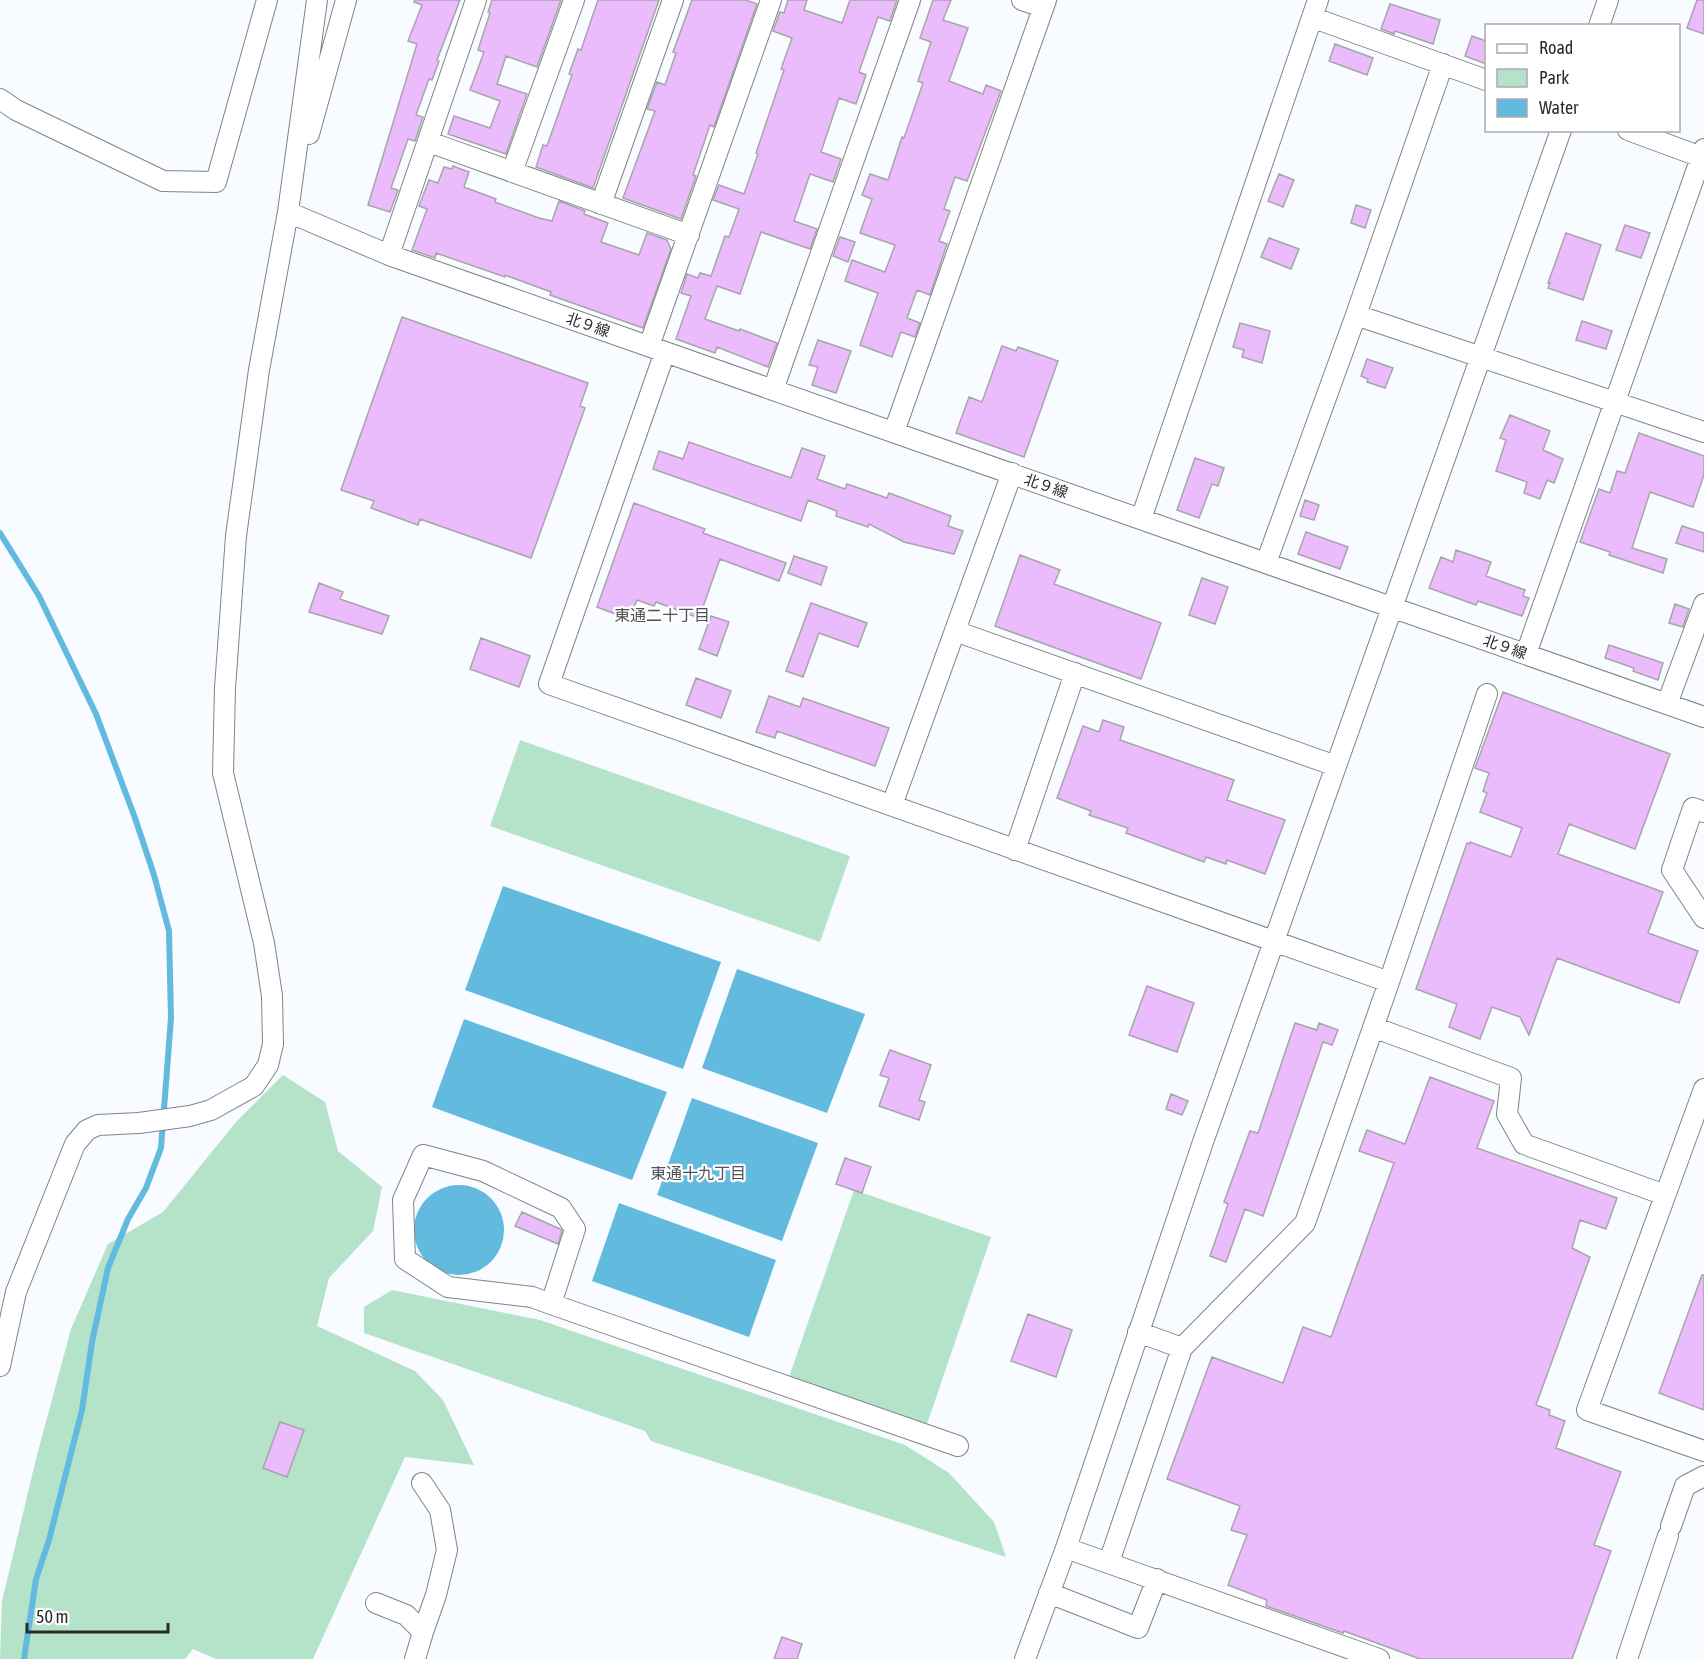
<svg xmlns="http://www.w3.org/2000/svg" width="1704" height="1659" font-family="'Asap Condensed','Noto Sans JP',sans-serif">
<rect width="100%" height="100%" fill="#f8fbff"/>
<path fill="#b4e3c9" d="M520,740L850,856L820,942L490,826Z
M283,1075L325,1102L338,1151L382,1187L373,1231L329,1278L317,1326L415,1371L443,1400L474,1465L405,1457L313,1659H216L193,1649L185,1659H0L2,1601L36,1459L71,1329L108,1244L163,1212L236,1122Z
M854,1190L991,1237L926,1427L788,1380Z
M392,1290L540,1320L905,1445L949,1473L994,1522L1006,1557L651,1441L645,1431L364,1333V1307Z"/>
<path fill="#62bade" d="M503,886L721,962L683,1069L465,990Z
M737,969L865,1014L827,1113L702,1068Z
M464,1019L667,1092L632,1180L432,1107Z
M692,1098L818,1143L782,1241L657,1195Z
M414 1230a45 45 0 1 1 90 0a45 45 0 1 1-90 0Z
M619,1203L776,1260L749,1337L592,1281Z"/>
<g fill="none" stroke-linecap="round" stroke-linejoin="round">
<path stroke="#62bade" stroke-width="6" d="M0,533L39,596L96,714L135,818L154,875L169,931L171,1018L161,1148L146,1188L128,1219L108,1268L92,1342L82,1410L49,1540L36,1579L24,1659"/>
</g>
<path fill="#eabcfc" stroke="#a8a5aa" stroke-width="1.5" d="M415,0H460L437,60L439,61L432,80L429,79L416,115L423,117L415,141L408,139L391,188L398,190L390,212L368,205L417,44L408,41L422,5L414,2Z
M492,0H561L537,67L506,56L497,84L527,94L506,154L448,134L454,116L490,128L500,101L470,90L484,52L478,50L490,13L488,12Z
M598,0H659L593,188L536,167L543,145L547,146L572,75L569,74L578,49L581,50Z
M692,0H746L757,4L714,127L710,125L693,175L696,176L681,219L623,198L655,111L647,109L657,82L665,85L676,53L673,52Z
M788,0H807L804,10L842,23L850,0H897L890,21L878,17L859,72L866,75L856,104L839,98L821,152L841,159L833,182L810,174L794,221L817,229L810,249L761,232L740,294L717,286L705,319L739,331L740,329L777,343L768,367L717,347L715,353L676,339L691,296L681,293L687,274L698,278L700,273L711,276L725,236L729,237L739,209L713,200L719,185L744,194L758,154L756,153L784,70L781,69L792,38L773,31L780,12L784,13Z
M933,0H951L943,20L968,28L949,81L983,94L986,85L1001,91L967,181L955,177L944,209L950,211L939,241L947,244L930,295L917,290L907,318L920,323L915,337L901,332L892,357L860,345L878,293L845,281L852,260L885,272L895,245L860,233L872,199L862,195L870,174L888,180L902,137L904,138L923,83L918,81L931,42L920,38Z
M1697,0H1704V34L1687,28Z
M1390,4L1440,20L1433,44L1395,31L1394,34L1381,29Z
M1472,36L1486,41V64L1465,56Z
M1335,44L1373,58L1367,75L1329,61Z
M453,166L469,172L464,187L496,199L495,202L539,218L552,221L559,201L585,211L584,214L608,223L601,242L639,255L647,233L667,240L671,249L643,328L550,295L551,292L505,275V277L436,253L435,258L412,250L427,209L419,206L429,180L438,183L444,167L452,169Z
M1279,174L1294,180L1283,207L1268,201Z
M1356,205L1371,210L1365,228L1351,223Z
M1625,225L1650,233L1641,258L1616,250Z
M1566,233L1601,245L1583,300L1548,288L1550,283H1548Z
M840,237L855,242L848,262L833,256Z
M1269,238L1299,249L1291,269L1261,257Z
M402,317L588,383L580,406L585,408L531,558L420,519L418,525L371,508L374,501L341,490Z
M1582,321L1612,331L1606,349L1576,340Z
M1240,323L1270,331L1262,363L1242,357L1244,350L1233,347Z
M818,340L851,351L836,393L812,385L818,367L809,365Z
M1002,346L1016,351L1018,347L1058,361L1024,457L956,433L969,397L982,402Z
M1367,359L1393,368L1385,388L1367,382L1368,379L1361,376Z
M1510,415L1550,431L1543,450L1563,459L1554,483L1547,480L1540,499L1524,493L1527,482L1496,471L1506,440L1500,438Z
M1639,433L1704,456V475L1693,507L1650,492L1632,548L1667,559L1663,573L1609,555L1610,552L1580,542L1599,489L1610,493L1617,471L1625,473Z
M689,442L791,478L802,448L825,456L817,479L845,489L847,484L887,498L889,493L951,516L948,526L963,531L954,554L904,542L869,524L868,527L836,516L837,511L808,500L801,521L653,469L659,451L683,459Z
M1195,458L1224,468L1218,486L1212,484L1199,518L1177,510Z
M1305,500L1319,505L1314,520L1300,516Z
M634,503L705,529L703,533L786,563L779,581L720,559L699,618L656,602L654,606L637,600L631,615L616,610L615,614L597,607Z
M1682,526L1704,533V552L1676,543Z
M1306,532L1348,547L1340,569L1298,554Z
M1456,550L1491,562L1486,576L1525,590L1523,596L1529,598L1522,616L1478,601L1476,605L1429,588L1441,557L1453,562Z
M1020,555L1060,570L1054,584L1161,623L1141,679L995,626Z
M794,556L827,567L821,585L788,573Z
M1202,578L1228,587L1215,624L1189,615Z
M319,583L343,592L340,599L389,616L382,634L309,612Z
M811,603L867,623L858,647L819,633L803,677L786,671Z
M1675,604L1689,609L1683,627L1669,623Z
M711,616L729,622L717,656L699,649Z
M481,638L530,656L519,687L470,669Z
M1609,645L1663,663L1658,680L1633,671L1634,668L1605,658Z
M696,678L731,691L721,718L686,705Z
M1503,692L1670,754L1635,849L1569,824L1558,854L1663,892L1648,933L1698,951L1679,1003L1557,958L1529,1035L1520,1017L1492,1007L1480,1039L1449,1027L1457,1004L1416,989L1467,843L1470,844V842L1511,857L1522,828L1480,812L1487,793L1483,791L1489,773L1475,768Z
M769,696L800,707L803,698L889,728L875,766L777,731L775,738L756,732Z
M1103,720L1124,727L1120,740L1234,780L1227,800L1285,820L1265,874L1227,860L1226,864L1206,857L1204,862L1126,833L1128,828L1089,815L1091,811L1057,798L1083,726L1099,732Z
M1147,986L1194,1003L1177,1052L1129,1035Z
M1295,1023L1317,1030L1319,1023L1338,1030L1332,1045L1323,1042L1263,1216L1245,1209L1226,1262L1210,1256L1228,1204L1224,1202L1250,1131L1258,1133Z
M890,1050L931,1065L919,1100L925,1102L919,1120L879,1106L889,1078L880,1075Z
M1430,1077L1494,1101L1477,1148L1617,1198L1606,1229L1580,1220L1572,1248L1590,1257L1536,1405L1550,1410L1549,1415L1565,1421L1556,1448L1621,1472L1594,1545L1611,1551L1572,1659H1420L1344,1631L1343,1633L1266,1606L1267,1600L1228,1585L1247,1535L1231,1530L1240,1506L1167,1479L1212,1357L1283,1383L1303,1327L1331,1337L1394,1163L1359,1151L1367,1130L1405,1144Z
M1171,1094L1188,1101L1182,1115L1166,1109Z
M845,1158L871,1167L862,1193L836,1184Z
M522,1212L560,1229L562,1231L558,1244L515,1226Z
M1702,1275H1704V1410L1659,1393Z
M1028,1314L1072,1330L1056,1377L1011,1361Z
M280,1422L304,1430L287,1477L263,1468Z
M782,1637L802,1644L797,1659H774Z"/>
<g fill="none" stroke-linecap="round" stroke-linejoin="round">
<g stroke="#818388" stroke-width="22">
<path id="minor" d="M1022,0L1043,7
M1314,18L1486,80
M1599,26L1608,0
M0,99L16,110L163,181L216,182L267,0
M1628,130L1704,158
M309,134L346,0
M429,142L689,235
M512,172L574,0
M601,204L673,0
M288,212L389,255L1704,717
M389,255L476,0
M1356,315L1704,432
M649,346L771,0
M665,352L549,684L1389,982L1305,1223L1182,1348
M773,390L910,0
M894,432L1046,0
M1141,519L1318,0
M1266,563L1356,315L1443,64
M955,631L1336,766
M1526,654L1704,149
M1667,704L1704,604
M892,805L1012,473
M1704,812L1693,808L1672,870L1704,918
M1015,850L1075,673
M1389,982L1487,694
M1373,1027L1511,1078L1507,1114L1524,1144
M1704,1089L1587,1410L1704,1451
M1529,1146L1665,1195
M551,1304L575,1229L561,1208L483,1171L423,1155L403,1200L405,1259L448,1287L532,1297L551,1304L958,1446
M0,1366L16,1292L75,1144L87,1130L98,1125L139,1123L190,1116L211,1110L254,1086L268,1065L273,1044L272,996L264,943L223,773L225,688L236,536L259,370L288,212L317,0
M422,1483L440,1510L447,1550L436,1595L423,1632
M1671,1526L1685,1486L1704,1476
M1066,1548L1379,1659
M1109,1562L1182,1348L1138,1332
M1049,1593L1138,1628L1157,1579
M376,1603L406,1615L423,1632L415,1659
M1025,1659L1066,1548L1203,1142L1561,130
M1627,1659L1668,1536"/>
</g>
<use href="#minor" stroke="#fff" stroke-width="20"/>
</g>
<g text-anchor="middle" stroke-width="4.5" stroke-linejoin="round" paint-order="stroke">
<g font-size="15" fill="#2a2b2d" stroke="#fff">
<text transform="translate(588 325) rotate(19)" y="5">北９線</text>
<text transform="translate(1046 486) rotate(19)" y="5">北９線</text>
<text transform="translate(1505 647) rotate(19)" y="5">北９線</text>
</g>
<g font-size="16" fill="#4f5256" stroke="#fff">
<text x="662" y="621">東通二十丁目</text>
<text x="698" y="1179">東通十九丁目</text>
</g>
</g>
<rect x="1485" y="24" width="195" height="108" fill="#ffffff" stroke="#aaaaab" stroke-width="1.5"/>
<rect x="1497" y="44" width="30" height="9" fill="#ffffff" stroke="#aaaaab" stroke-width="1.5"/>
<text x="1539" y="54" font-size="18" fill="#2a2b2d">Road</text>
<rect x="1497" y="69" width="30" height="18" fill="#b4e3c9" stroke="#aaaaab" stroke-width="1.5"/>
<text x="1539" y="84" font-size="18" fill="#2a2b2d">Park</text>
<rect x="1497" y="99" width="30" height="18" fill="#62bade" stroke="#aaaaab" stroke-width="1.5"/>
<text x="1539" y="114" font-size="18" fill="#2a2b2d">Water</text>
<path d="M27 1623v9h141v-9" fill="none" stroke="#2a2b2d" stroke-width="3"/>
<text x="36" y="1623" font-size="18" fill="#2a2b2d" stroke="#ffffff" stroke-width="4.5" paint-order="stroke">50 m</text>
</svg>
